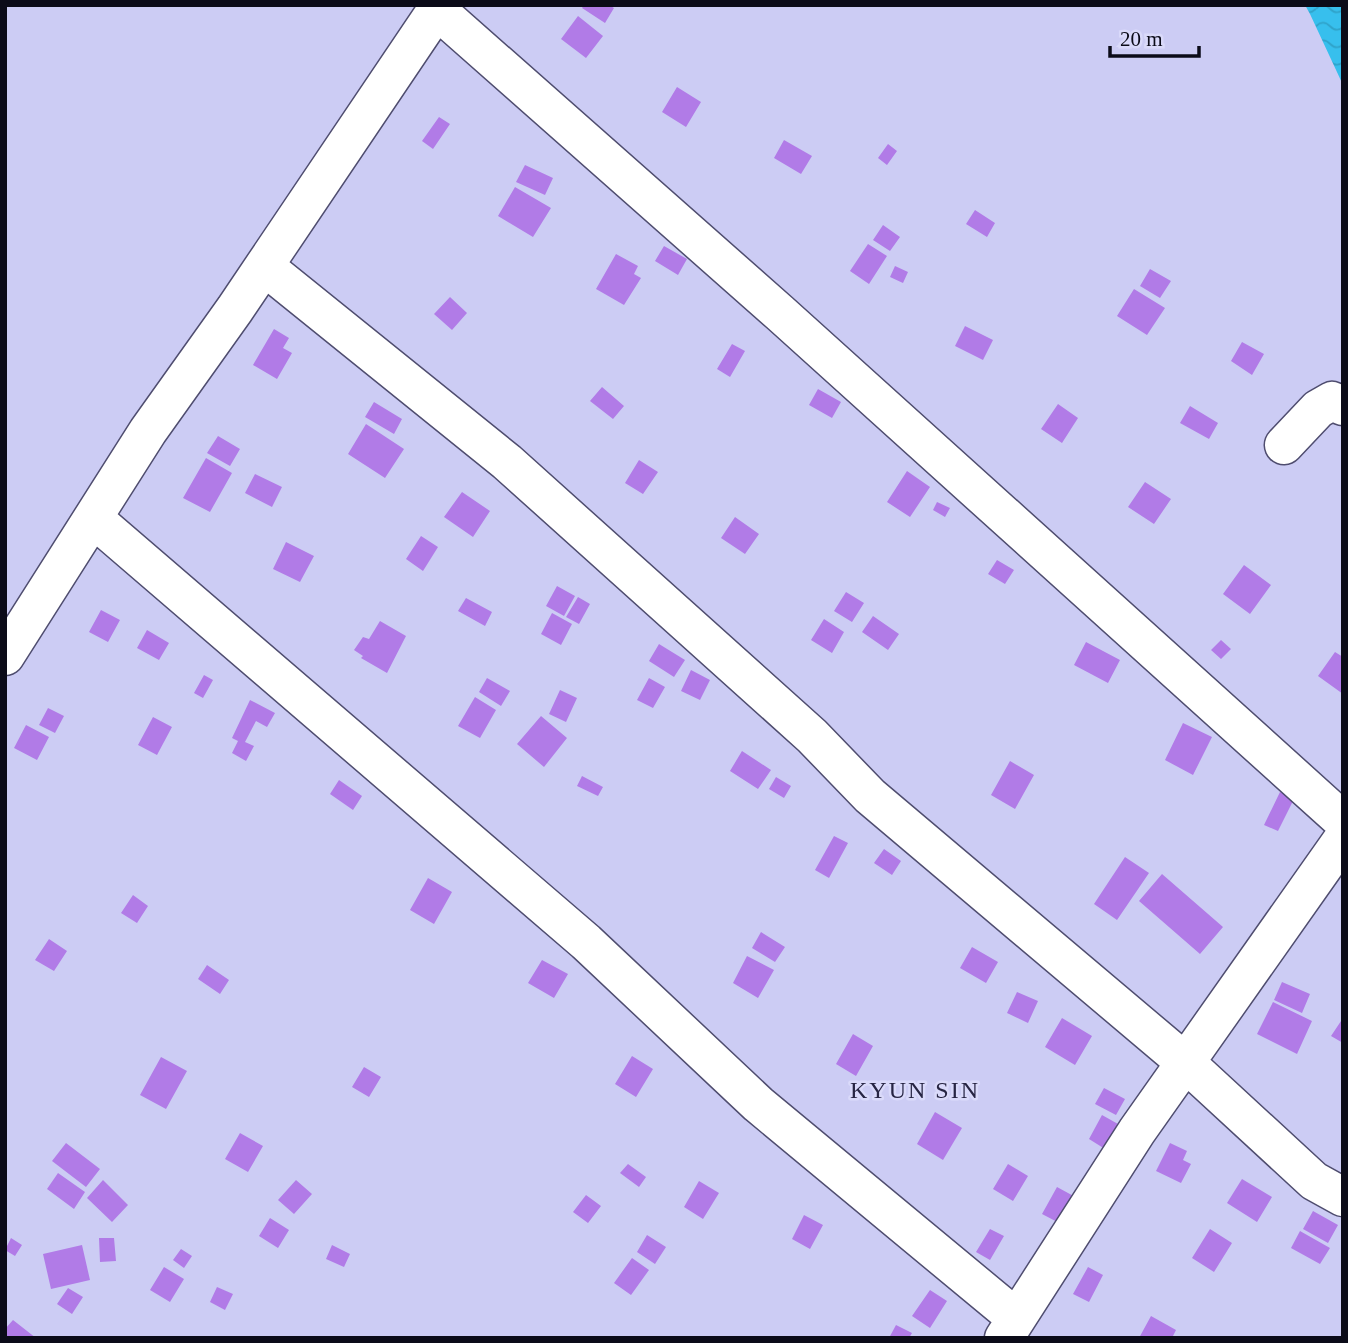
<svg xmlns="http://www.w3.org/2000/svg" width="1348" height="1343" font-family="'Times New Roman',serif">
<defs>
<pattern id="water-waves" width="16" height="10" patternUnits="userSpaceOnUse" patternTransform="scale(1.75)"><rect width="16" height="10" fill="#37bfed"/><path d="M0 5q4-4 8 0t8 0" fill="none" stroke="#2fa3ca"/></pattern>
</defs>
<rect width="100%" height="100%" fill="#ccccf4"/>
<path fill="url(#water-waves)" d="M1305,5H1343V85L1310,14Z"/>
<path fill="#b17be7" d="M584,5H609L614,8L605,23L582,8Z
M578,16L603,36L586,58L561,39Z
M677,87L701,102L686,127L662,112Z
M439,117L450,124L433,149L422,141Z
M784,140L812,156L801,174L774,158Z
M888,144L897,151L887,165L878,158Z
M525,165L553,178L545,195L516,182Z
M515,187L551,208L533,237L498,216Z
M975,210L995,223L987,237L966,224Z
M883,225L900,237L890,251L873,240Z
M868,244L887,256L869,284L850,271Z
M664,246L687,259L678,275L655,261Z
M616,254L638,266L634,274L641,278L624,305L596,289Z
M895,266L908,272L903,283L890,277Z
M1150,269L1171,281L1160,298L1140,286Z
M1134,289L1165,308L1147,335L1117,316Z
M450,297L467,313L452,330L434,314Z
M965,326L993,340L983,360L955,346Z
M274,329L289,338L283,348L292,353L277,379L253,365Z
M1242,342L1264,354L1252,375L1231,361Z
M732,344L745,351L730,377L717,369Z
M602,387L624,406L613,419L590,401Z
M818,389L841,402L832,418L809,405Z
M374,402L402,419L394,434L365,417Z
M1058,404L1078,418L1062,443L1041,429Z
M1190,406L1218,423L1209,439L1180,423Z
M366,424L404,449L385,478L348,454Z
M218,436L240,449L230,466L207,453Z
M206,458L232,473L210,512L183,498Z
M639,460L658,472L643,494L625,483Z
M907,471L930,487L910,517L887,502Z
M255,474L282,487L272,507L245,493Z
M1145,482L1171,499L1154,524L1128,507Z
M462,492L490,511L473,537L444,517Z
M937,502L950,508L945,517L933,510Z
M735,517L759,534L745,554L721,538Z
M421,536L438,547L423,571L406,559Z
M286,542L314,556L300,582L273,569Z
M997,560L1014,570L1005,584L988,574Z
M1244,565L1271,585L1250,614L1223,594Z
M557,586L575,596L564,616L546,606Z
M846,592L864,603L852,622L834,611Z
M578,597L590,604L579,624L566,617Z
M466,598L492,612L485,626L458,611Z
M101,610L120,620L108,642L89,632Z
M552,613L572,624L561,645L541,634Z
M873,616L899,634L888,650L862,632Z
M824,619L844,632L832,653L811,640Z
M380,621L406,636L387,673L361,658L363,656L354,650L363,637L369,639Z
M147,630L169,643L159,660L137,648Z
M1221,640L1231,649L1221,659L1211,650Z
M1086,642L1120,660L1108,683L1074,665Z
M659,644L685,660L674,677L649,661Z
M1335,652L1343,657V694L1318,676Z
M691,670L710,680L700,700L681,691Z
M204,675L213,680L203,698L194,693Z
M487,678L510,691L501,706L479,692Z
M649,678L665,687L653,708L637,700Z
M560,690L577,698L566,722L549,714Z
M475,697L496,710L480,738L458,726Z
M250,700L275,713L267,727L256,721L245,742L254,746L246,761L232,753L238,741L232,738Z
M48,708L64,716L55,733L39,725Z
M541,716L567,738L544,767L517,744Z
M153,717L172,727L157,755L138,745Z
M1183,723L1212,737L1193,775L1165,760Z
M26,725L49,737L37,760L14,748Z
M742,751L771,770L758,789L730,771Z
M1010,761L1034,775L1015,809L991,795Z
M582,776L603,787L598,796L577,786Z
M776,777L791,786L784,798L769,789Z
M339,780L362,796L353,810L330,794Z
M1280,792L1294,799L1278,831L1264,825Z
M834,836L848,843L829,878L815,870Z
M884,849L901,861L892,875L874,863Z
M1125,857L1149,873L1117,920L1094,904Z
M1162,874L1223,927L1200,954L1139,901Z
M428,878L452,892L434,924L410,910Z
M133,895L148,906L137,923L121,913Z
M761,932L785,947L775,962L752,948Z
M49,939L67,951L54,971L35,960Z
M972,947L998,962L986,983L960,968Z
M747,956L774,970L758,998L733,983Z
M542,960L568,974L554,998L528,983Z
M207,965L229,980L220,994L198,979Z
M1282,982L1310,994L1302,1013L1274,1000Z
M1017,992L1038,1001L1028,1023L1007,1013Z
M1273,1002L1312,1021L1297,1054L1257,1034Z
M1062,1018L1092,1036L1075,1065L1045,1047Z
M1343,1018V1043L1331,1036Z
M853,1034L873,1046L856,1076L836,1064Z
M632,1056L653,1069L636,1097L615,1084Z
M161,1057L187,1071L166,1109L140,1095Z
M364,1067L381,1077L369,1097L352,1087Z
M1104,1088L1125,1099L1116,1115L1095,1104Z
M935,1112L962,1128L943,1160L917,1144Z
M1102,1115L1118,1124L1105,1149L1089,1139Z
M240,1133L263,1146L248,1172L225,1159Z
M66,1143L100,1169L86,1187L52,1161Z
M1170,1143L1187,1151L1183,1160L1191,1164L1181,1183L1156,1171Z
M628,1164L646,1177L639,1187L620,1173Z
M1008,1164L1028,1176L1013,1201L993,1189Z
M58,1173L85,1192L74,1209L47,1189Z
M1242,1179L1272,1197L1257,1222L1227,1203Z
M103,1180L128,1205L112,1222L87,1198Z
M296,1180L312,1194L294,1214L278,1200Z
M699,1181L719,1193L703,1219L684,1207Z
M1057,1187L1079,1199L1065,1226L1042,1214Z
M586,1195L601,1206L588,1223L573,1212Z
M1313,1211L1338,1225L1328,1243L1303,1229Z
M804,1215L823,1225L810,1249L792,1239Z
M270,1218L289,1230L278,1248L259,1236Z
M990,1229L1004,1236L990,1260L976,1252Z
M1210,1229L1232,1243L1214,1272L1192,1258Z
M1300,1231L1330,1248L1320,1264L1291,1248Z
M647,1235L666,1247L655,1264L637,1252Z
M11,1238L22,1245L15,1256L5,1250Z
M99,1238H114L116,1261L100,1262Z
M82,1245L90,1280L51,1289L43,1254Z
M332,1245L350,1254L344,1267L326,1259Z
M181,1249L192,1256L184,1268L173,1260Z
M632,1258L649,1270L631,1295L614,1283Z
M164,1267L184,1279L170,1302L150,1290Z
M1088,1267L1103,1275L1089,1302L1073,1294Z
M217,1287L233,1294L225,1310L210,1302Z
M68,1288L83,1297L72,1314L57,1304Z
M930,1290L947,1301L930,1328L912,1316Z
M1151,1316L1176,1330L1172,1338H1139Z
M13,1320L36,1338H5V1329Z
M896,1325L912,1333L909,1338H889Z"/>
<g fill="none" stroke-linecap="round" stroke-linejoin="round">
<g stroke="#4f4d6f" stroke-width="41">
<path id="minor" d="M437,10L780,313L1343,821
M264,266L507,462L812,736L870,796L1186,1063L1314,1181L1343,1197
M1284,445L1318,409L1332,401L1343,406
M93,518L586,942L758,1104L1016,1318
M5,656L148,431L235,309L440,5
M1004,1338L1137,1131L1343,839"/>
</g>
<use href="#minor" stroke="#fff" stroke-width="38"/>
</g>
<g text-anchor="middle" stroke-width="5" stroke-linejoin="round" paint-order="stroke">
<g font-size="24" letter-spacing="2" fill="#272543" stroke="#dadafa">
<text x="915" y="1098">KYUN SIN</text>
</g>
</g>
<rect width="1348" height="1343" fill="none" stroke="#0b0b18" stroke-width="14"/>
<path d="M1110 46v10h89v-10" fill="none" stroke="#0b0b18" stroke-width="3.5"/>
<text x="1120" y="46" font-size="21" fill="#0b0b18" stroke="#dadafa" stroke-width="5" paint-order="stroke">20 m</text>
</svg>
